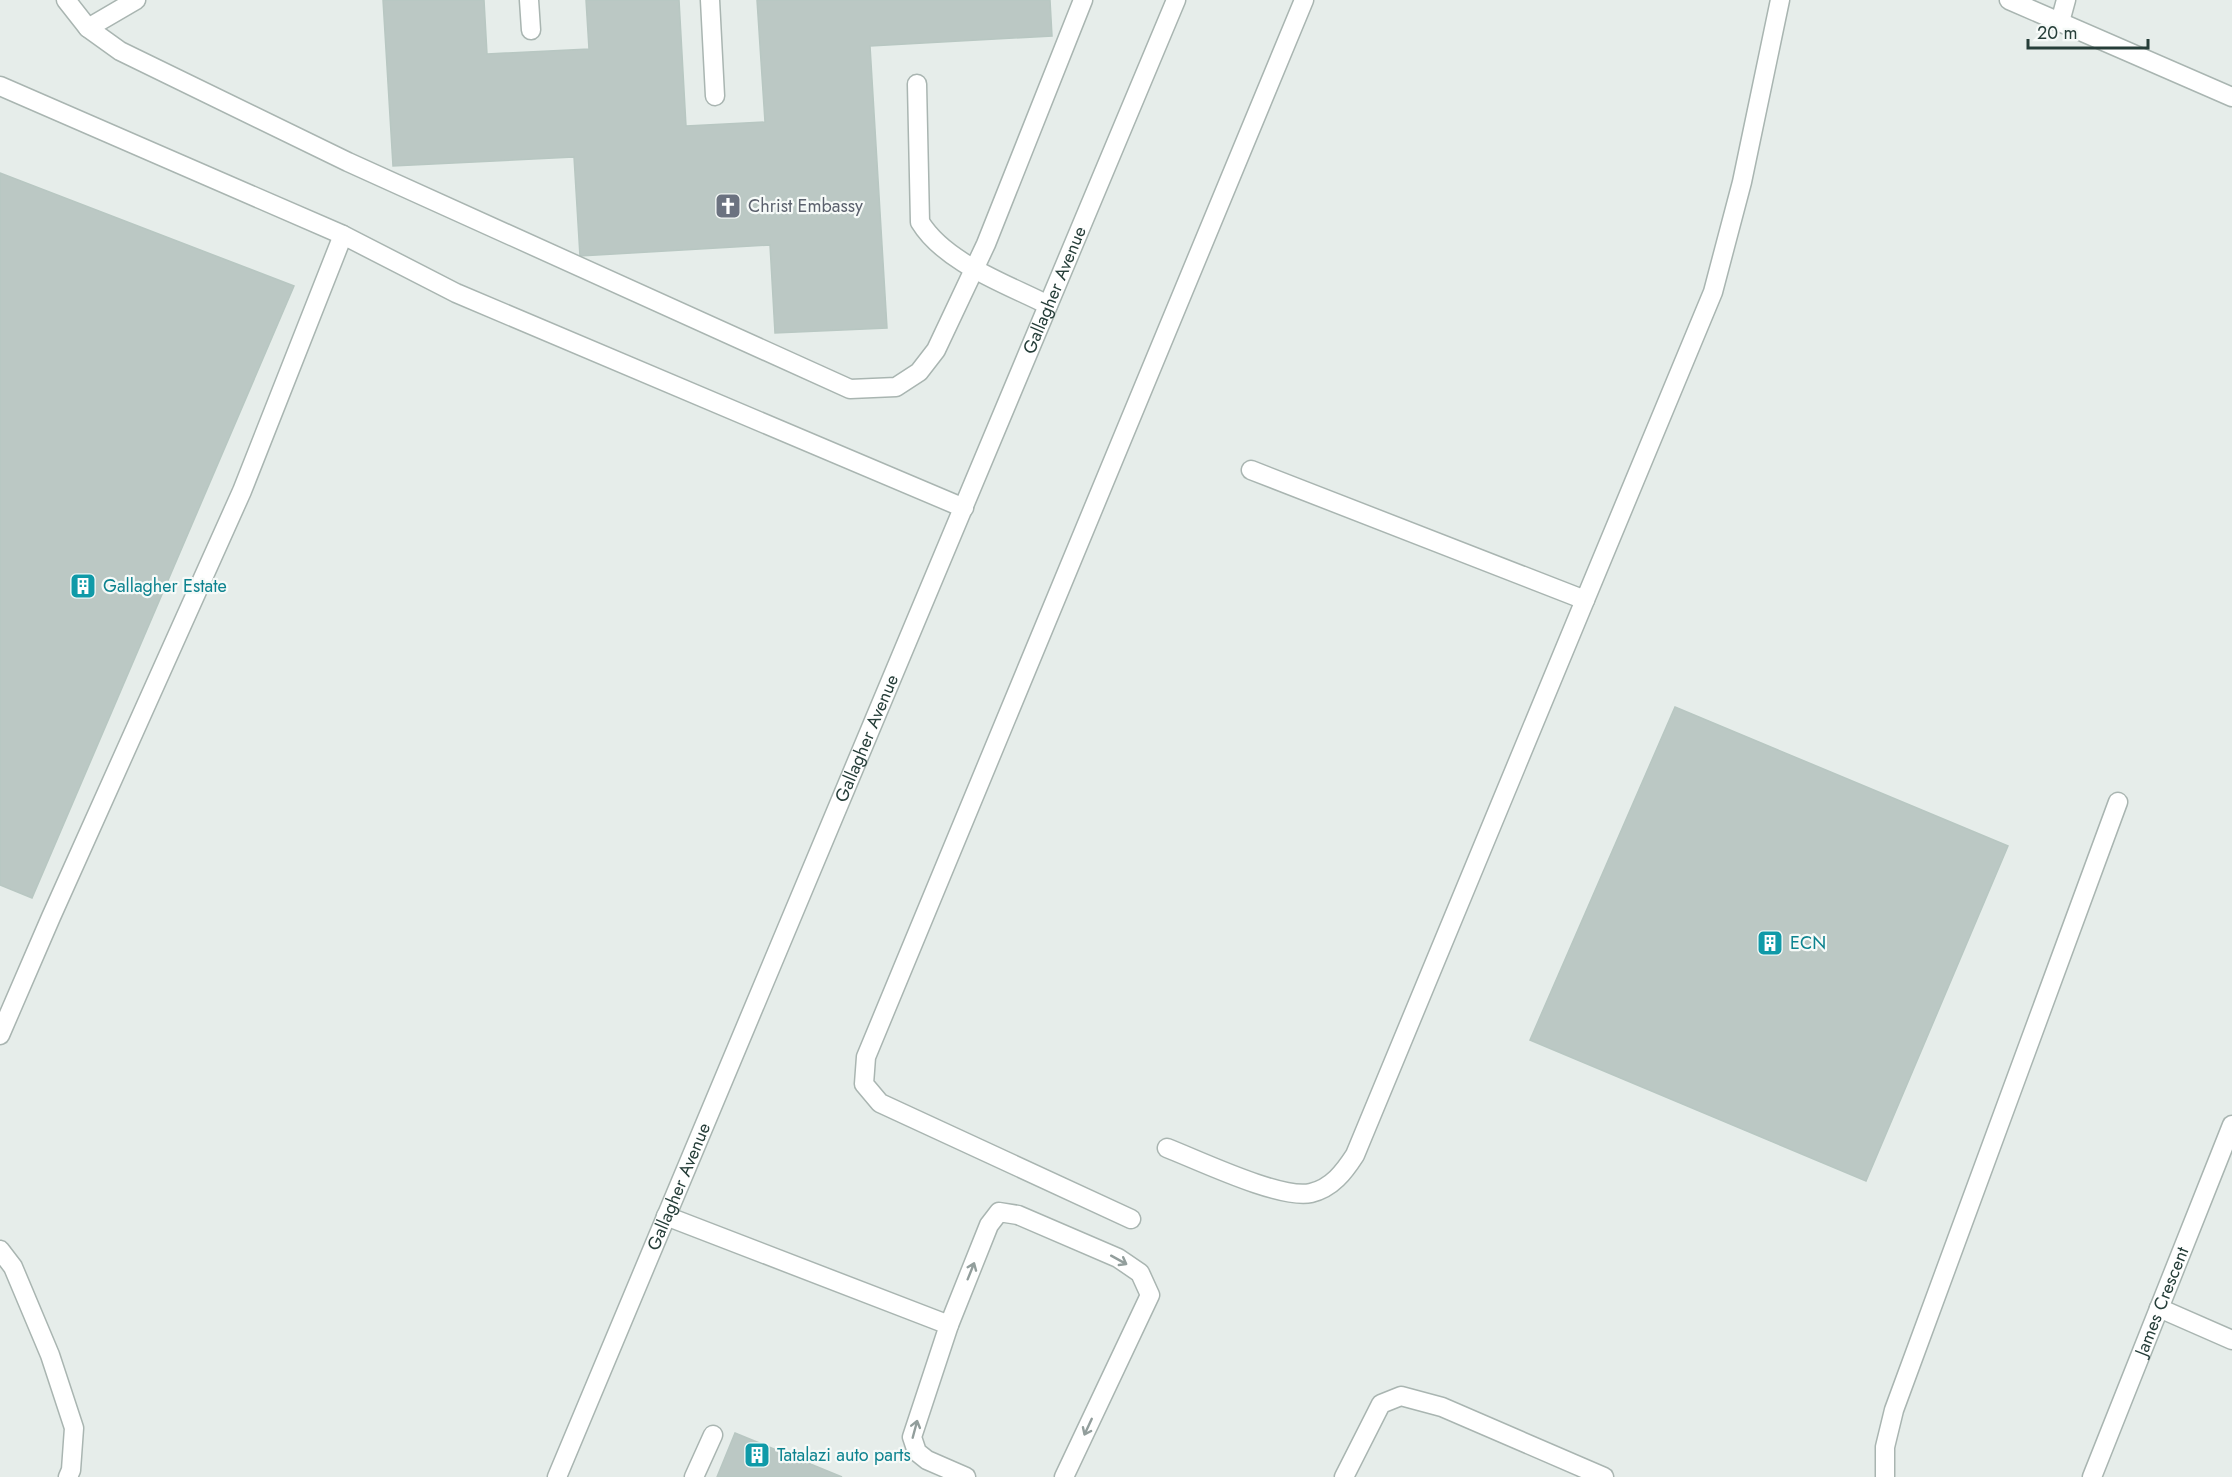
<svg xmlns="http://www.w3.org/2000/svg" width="2232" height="1477" font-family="Jost,sans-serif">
<rect width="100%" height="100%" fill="#e6edea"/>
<path fill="#bbc8c4" stroke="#b8c7c2" stroke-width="1.5" d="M383,0H484L487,54L589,49L586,0H679L686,126L765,122L757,0H1050L1052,36L870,46L887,328L775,333L770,245L580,256L574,157L393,166Z
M0,173L294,286L32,898L0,885Z
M1675,707L2008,846L1866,1181L1530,1040Z
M735,1433L842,1477H717Z"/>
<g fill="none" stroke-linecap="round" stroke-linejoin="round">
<g stroke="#a9b5b1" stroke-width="21">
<g id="minor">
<path d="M66,0L88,28L120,51L348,162L850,389L896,387L919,372L936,350L986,244L1083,0"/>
<path d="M529,0L531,30"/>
<path d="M710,0L715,96"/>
<path d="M2009,0L2232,97"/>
<path d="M2060,22L2066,0"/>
<path d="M88,28L136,0"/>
<path d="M917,84L920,222C945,263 1007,284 1048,305"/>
<path d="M0,86L343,235L456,293L964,508"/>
<path d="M1251,470L1585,600L1713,292L1742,182L1780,0"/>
<path d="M0,1035L51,917L242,491L343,235"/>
<path d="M1167,1148C1198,1160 1281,1200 1311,1193C1332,1188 1344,1172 1355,1155L1585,600"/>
<path d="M666,1216L949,1325"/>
<path d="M1131,1219L880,1103L864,1084L866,1057L1304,0"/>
<path d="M0,1250L13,1267L50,1355L74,1428L71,1470L68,1477"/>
<path d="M2159,1308L2232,1340"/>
<path id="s1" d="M557,1477L1176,0"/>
<path d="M694,1477L713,1435"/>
<path d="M966,1477L927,1460L917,1452L912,1437L949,1325L989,1225L999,1212L1018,1215L1118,1258L1140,1273L1150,1295L1064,1477"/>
<path d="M1344,1477L1381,1404L1401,1396L1442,1407L1604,1477"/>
<path d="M1885,1477V1447L1894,1410L2118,802"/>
<path id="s2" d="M2092,1477L2232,1125"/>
</g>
</g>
<use href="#minor" stroke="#fff" stroke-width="18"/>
</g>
<defs><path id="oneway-shaft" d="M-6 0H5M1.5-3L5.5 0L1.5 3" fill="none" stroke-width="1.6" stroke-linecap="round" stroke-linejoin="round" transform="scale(1.5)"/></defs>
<g stroke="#929e9c">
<use href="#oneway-shaft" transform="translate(1119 1260) rotate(29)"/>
<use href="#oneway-shaft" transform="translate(971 1271) rotate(-68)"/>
<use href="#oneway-shaft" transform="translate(1088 1427) rotate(115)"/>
<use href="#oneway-shaft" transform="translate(915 1429) rotate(-75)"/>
</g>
<defs>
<g id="church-square" transform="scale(1.35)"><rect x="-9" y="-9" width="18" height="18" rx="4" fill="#6b7280" stroke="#f6faf8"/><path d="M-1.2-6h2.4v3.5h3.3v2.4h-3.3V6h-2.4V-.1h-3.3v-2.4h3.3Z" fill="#fff"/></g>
<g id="building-square" transform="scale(1.35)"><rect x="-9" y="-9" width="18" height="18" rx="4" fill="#0f9aa8" stroke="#f6faf8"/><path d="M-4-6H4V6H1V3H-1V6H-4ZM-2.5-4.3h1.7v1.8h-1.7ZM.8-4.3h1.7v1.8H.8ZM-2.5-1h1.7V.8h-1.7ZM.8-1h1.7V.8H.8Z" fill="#fff"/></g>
</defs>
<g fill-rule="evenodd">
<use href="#church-square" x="728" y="206"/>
<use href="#building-square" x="83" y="586"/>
<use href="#building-square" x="1770" y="943"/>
<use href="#building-square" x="757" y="1455"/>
</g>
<g text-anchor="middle" stroke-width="4.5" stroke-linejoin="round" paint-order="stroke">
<g font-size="18" fill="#5b616d" stroke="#f6faf8" text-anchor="start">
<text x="748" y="212">Christ Embassy</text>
</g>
<g font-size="18" fill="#263e39" stroke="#f6faf8">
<text dy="6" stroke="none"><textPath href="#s1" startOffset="1287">Gallagher Avenue</textPath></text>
<text dy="6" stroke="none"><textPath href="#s1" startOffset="801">Gallagher Avenue</textPath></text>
<text dy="6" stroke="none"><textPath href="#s1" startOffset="315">Gallagher Avenue</textPath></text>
<text dy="6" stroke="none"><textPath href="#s2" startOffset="189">James Crescent</textPath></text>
</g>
<g font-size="18" fill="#0d838f" stroke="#f6faf8" text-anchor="start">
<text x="103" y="592">Gallagher Estate</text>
<text x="1790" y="949">ECN</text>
<text x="777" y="1461">Tatalazi auto parts</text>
</g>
</g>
<path d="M2028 39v9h120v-9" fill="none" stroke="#263e39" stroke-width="3"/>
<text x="2037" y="39" font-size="18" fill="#263e39" stroke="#f6faf8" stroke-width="4.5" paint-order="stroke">20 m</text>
</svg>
